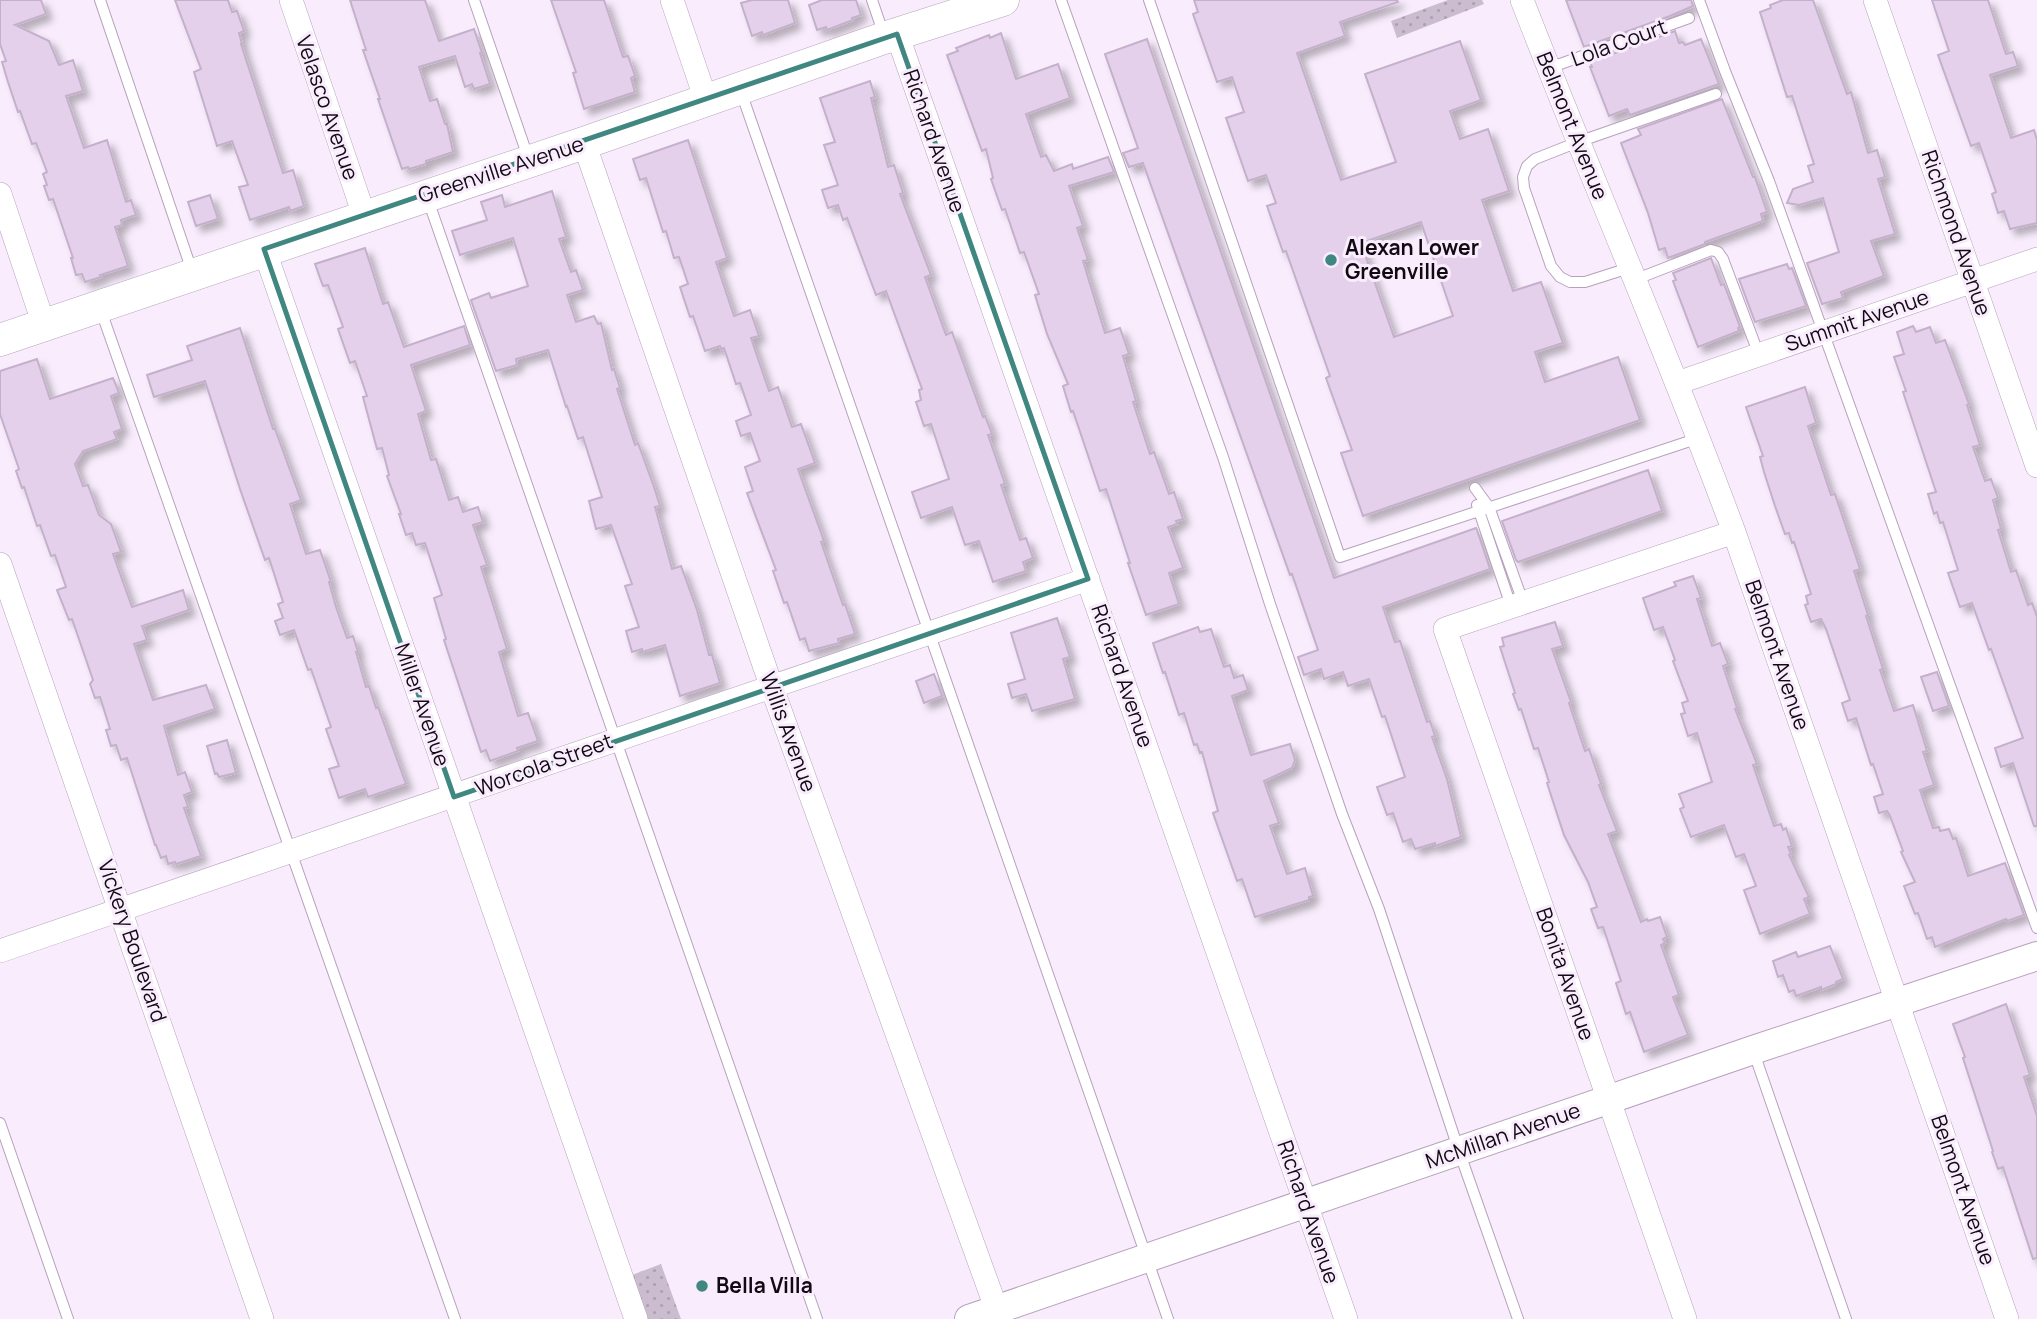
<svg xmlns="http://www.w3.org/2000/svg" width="2037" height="1319" font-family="Manrope,sans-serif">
<defs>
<pattern id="park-dots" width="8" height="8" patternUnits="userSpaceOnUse" patternTransform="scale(1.75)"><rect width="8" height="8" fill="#cbbdcf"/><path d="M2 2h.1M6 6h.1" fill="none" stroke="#ada1b1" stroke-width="1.8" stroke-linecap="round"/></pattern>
<filter id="shadow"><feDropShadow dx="6" dy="6" stdDeviation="3.5" flood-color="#0004"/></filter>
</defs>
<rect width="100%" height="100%" fill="#f9edfd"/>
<path fill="url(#park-dots)" d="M1448,0H1482L1484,4L1397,38L1391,21Z
M661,1264L681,1319H647L632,1275Z"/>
<path fill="#e4d0eb" stroke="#c4b0ca" stroke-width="2" fill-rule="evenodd" filter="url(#shadow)" d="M0,0H41L46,14L15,25L49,41L59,65L73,60L83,91L66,96L84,148L107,140L126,202L131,200L136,215L121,220L122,225L115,227L128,266L100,275L101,277L85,282L82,274L76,275L71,258H73L53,199L49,200L44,186L47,185L43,174L47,172L36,143L32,144L20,111L18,112L8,82L2,62L6,61L0,44Z
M175,0H228L232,12L237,11L244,31L239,33L242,44H241L283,173L293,170L304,206L290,211L289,207L250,220L239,187L248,185L232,141L217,146L194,72L201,69Z
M350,0H425L439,41L474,29L482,53H480L490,84L474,89L472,84L465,87L455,56L419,67L430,101L437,99L445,124H447L453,152L426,161V164L409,169L408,167L402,169L378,99H380L363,50H366Z
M551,0H604L623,57L628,56L635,76L631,78L635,92L584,109L573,73L576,72Z
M752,0H788L795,23L763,35L762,32L752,36L741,3Z
M822,0H856L861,15L852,18L853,20L827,30L826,27L817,30L809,5Z
M1194,0H1397L1398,2L1340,22L1345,36L1297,53L1341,180L1396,162L1365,74L1460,41L1481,100L1450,111L1460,139L1488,129L1509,191L1482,200L1513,291L1541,282L1563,343L1535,352L1545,382L1618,357L1640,420L1363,516L1341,453L1352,450L1326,378L1330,376L1286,251L1283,252L1267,206L1276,203L1266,175L1248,181L1226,118L1244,112L1232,77L1217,82L1193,14L1198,12ZM1421,222L1453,316L1394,337L1361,243Z
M1566,0H1691L1693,6L1670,16L1584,47Z
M1783,0H1813L1847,94L1851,92L1868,153L1877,150L1885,177L1878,179L1895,234L1871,241L1884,276L1841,292L1843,298L1822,304L1807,263L1839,252L1823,198L1799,205L1787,203L1793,189L1813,182L1808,166L1814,164L1792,96L1787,97L1760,12L1771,8L1770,5Z
M1932,0H1988L2006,54L2013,52L2018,66L1990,75L2011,138L2034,130L2037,140V223L2010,229L2004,211L1998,213L1992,194L1996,192L1979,143L1971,146L1938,55L1949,51Z
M1675,31L1679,43L1683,42L1685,45L1701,39L1719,84L1630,115L1627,109L1609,116L1590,67H1592L1590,62Z
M1001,33L1016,79L1058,64L1070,98L1026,114L1041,157L1046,155L1054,171L1072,164L1073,169L1108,157L1114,172L1069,186L1083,226L1077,228L1088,260L1083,261L1105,333L1120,328L1129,354L1123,356L1136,401L1133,402L1150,454L1154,452L1169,494L1174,492L1183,519L1176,521L1177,524L1168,527L1183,568L1169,573L1179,604L1146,615L1128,563H1130L1106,489L1100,491L1073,411L1071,412L1063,386L1068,384L1047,334L1035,295L1039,294L1024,252L1020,253L1005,209L1002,210L991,179L993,178L986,149L982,151L947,55L958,51L956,48L989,35L990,38Z
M1147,39L1334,578L1476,528L1477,530L1490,569L1383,607L1395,642L1400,641L1427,722L1430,721L1435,736L1432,737L1447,779L1461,837L1435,846V843L1415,849L1411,839L1403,842L1393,813L1387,815L1377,787L1405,777L1385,716L1382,717L1369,679L1348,686L1343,672L1324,679L1321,669L1304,675L1298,657L1318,650L1292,574L1290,575L1143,163L1129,167L1123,153L1138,148L1105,54Z
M870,81L875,97L871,98L888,167L894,165L903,193L900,194L931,275L925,277L946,335L952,332L983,417L985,416L992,434L988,435L1005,484L1001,485L1020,540L1026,538L1033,558L1023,562L1026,571L993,582L979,541L965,545L952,507L921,518L912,492L949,479L931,424L924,426L916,402L921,400L919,390L922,389L886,291L876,295L847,218L843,220L838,205L828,208L822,190L838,185L824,145L835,142L820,98Z
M1722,99L1753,177H1755L1767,212L1761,214L1763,221L1705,242V244L1668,258L1665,248L1659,250L1648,213L1621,143L1641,135L1638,129Z
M688,140L727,258L716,262L734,316L750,310L759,336L751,338L769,391L778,387L792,427L801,424L815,463L798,469L824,541L821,542L843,605L845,604L855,634L838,639L839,643L809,651L805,638L800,640L787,602L784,603L773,571L776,570L747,493L753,491L745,467L760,461L750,433L741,436L736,421L751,415L740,383L736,384L724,348L721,349L720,346L705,351L693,316L690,317L680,287L688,284L679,257L674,258L666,231L663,232L646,178L640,180L633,159Z
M552,191L566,237L559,239L571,272L576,270L583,290L567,295L576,322L594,316L598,324L601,323L612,370L614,369L620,388L617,389L635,445L638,443L654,487L660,506L655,507L672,569L681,566L697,610L709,655H712L720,683L680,696L665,645L642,652V649L632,652L626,631L639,627L625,586L632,584L611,525L596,529L589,501L602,497L583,437L578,439L567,406L566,407L548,350L516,359L517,365L496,371L471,300L489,293L491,298L528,286L513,238L460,255L452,231L487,220L481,202L502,195L505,207Z
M210,195L218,219L196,226L188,202Z
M365,248L383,304L388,302L404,347L464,326L470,345L411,365L426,411L418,414L431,460L436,459L449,500L458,497L463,512L478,507L483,522L473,525L487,565L481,567L507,649L499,652L518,716L528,713L538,741L517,748L518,751L490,761L486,750L481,752L444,640L446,639L434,598L442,595L425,543L416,545L412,533L406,535L399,514H401L387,476L389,475L382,448L377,449L363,397L367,396L355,361L350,363L338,329L343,327L328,285L323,286L315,264Z
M1711,258L1721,285L1724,284L1740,327L1738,328L1739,331L1698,347L1673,281L1676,280L1673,273Z
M1787,264L1789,269L1792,268L1806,306L1755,322L1739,279Z
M1913,326L1916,332L1930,327L1936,343L1945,340L1969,404L1967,405L1980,445L1973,447L1985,481L1991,479L1998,498L1993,500L2001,529L1998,530L2011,572L2016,570L2028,605L2032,603L2037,617V826H2034L2013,763L2001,767L1995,748L2023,738L1991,649L1989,650L1972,603L1960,607L1948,573L1958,570L1943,522L1940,523L1937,512L1934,514L1928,494L1936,492L1903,392L1906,391L1894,357L1904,354L1897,332Z
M240,328L273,429H275L301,500L290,504L306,554L320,550L331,582H329L336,607L347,638L353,636L358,652H356L366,687L369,686L376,708L378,707L406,784L368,797L365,789L339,798L329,769L339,766L326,729L331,727L311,669L308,670L294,630L280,635L275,621L283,618L278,604L283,602L269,558L265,560L241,492L205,381L154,397L147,375L192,360L187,346Z
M37,359L50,399L113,378L119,393L111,396L122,429L114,432L117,439L83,451L75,464L83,486L88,485L99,515L111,524L121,552L113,554L132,607L183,590L189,610L142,626L147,640L134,644L153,700L206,685L215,709L164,726L178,775L185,772L192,792L184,795L188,807L184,808L201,856L176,864L175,862L168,864L166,856L161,858L156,845H155L127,758L121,760L116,745L111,746L106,730L110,729L100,697L95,698L90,684L93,680L72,619L69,620L57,590L66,587L55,555L51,556L40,525L37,526L24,487L22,488L16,471L19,469L0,414V371Z
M1805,387L1816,423L1808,426L1831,495L1835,494L1860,569L1854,571L1868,615L1866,616L1883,669L1880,670L1894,711L1913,705L1927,751L1923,752L1934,785L1920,790L1933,828L1939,827L1940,831L1949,829L1953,839L1956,838L1968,876L2005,863L2024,915L2007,921L2006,919L1935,947L1932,937L1927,939L1918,913L1915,914L1904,886L1915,882L1901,852L1903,851L1890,816L1887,811L1879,813L1874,797L1883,794L1873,764L1871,765L1856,718L1848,721L1842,703L1850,700L1826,629L1821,619L1811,622L1805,605L1808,604L1806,596L1811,594L1794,542L1792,543L1789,533L1785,534L1775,506L1764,472L1760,457L1763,456L1746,407Z
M1648,470L1662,511L1518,562L1516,560L1502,521Z
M1693,576L1701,598L1697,599L1712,646L1720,643L1728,664L1723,666L1737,708L1735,709L1757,764L1753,765L1774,826L1781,824L1783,830L1786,828L1792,846L1788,847L1791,854L1789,855L1809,897L1804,899L1810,914L1760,934L1744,890L1756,886L1744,854L1736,857L1724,825L1691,837L1680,809L1684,807L1679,794L1712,782L1697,733L1688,736L1681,714L1685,713L1682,703L1688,701L1673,661L1675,660L1663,627L1654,630L1643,598L1676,586L1674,582Z
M1057,618L1070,657L1063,659L1075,699L1032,711L1026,694L1012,698L1008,684L1025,679L1011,633Z
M1555,622L1563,646L1552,649L1571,702L1569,703L1585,751L1589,749L1601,784L1599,785L1617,831L1608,834L1641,922L1647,919L1648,921L1660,917L1667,937L1663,939L1665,943L1661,945L1679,995L1673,997L1688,1035L1644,1052L1630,1012L1626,1014L1616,983L1621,981L1603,927L1598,928L1591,909L1597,907L1588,882L1564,835L1547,783L1549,782L1538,748L1534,749L1521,709L1519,710L1513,694L1515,693L1500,647L1504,646L1502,638Z
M1198,627L1200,632L1211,629L1224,667L1230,665L1234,678L1243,675L1248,690L1232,696L1251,755L1290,744L1295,760L1292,768L1264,781L1279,823L1270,826L1287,874L1305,868L1313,896L1309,897V900L1255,917L1242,879L1237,881L1213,813L1218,811L1202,752L1200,753L1197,744L1194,745L1184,713L1179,715L1165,672L1163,673L1153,643Z
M1937,672L1949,706L1933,711L1921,677Z
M934,674L942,696L924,703L916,681Z
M227,740L236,773L219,777L217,773L215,774L207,746Z
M1830,946L1843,979L1836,982V984L1821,990V987L1796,996L1794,990L1789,992L1783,975L1778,977L1773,961L1796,952L1798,957Z
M2006,1004L2030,1075L2024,1077L2037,1116V1258L2033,1259L2003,1167L1998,1169L1992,1152L1993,1151L1963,1058L1965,1057L1953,1024Z"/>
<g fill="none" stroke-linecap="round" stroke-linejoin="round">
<g stroke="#b6a2bc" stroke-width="12">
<path id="service" d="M100,0L192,271
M474,0L529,160
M872,0L884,35
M1061,0L1223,457L1270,604L1342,814L1379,909L1459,1151L1518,1319
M1149,0L1340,557L1699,438
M1699,0L1725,71L1769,181L2037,928
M1549,68L1689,18
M741,92L1168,1319
M427,197L817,1319
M1629,268L1585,282H1570L1560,277L1551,266L1524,188L1523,177L1527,166L1535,159L1578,142L1716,94
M1634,280L1711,250L1718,252L1723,259L1759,355
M100,308L455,1319
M1475,488L1489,507L1523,602
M1477,505L1511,606
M1753,1050L1846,1319
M0,1123L68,1319"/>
</g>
<g stroke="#b6a2bc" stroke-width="24">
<path id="minor" d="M291,0L364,215
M672,0L706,100
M1522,0C1591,178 1668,353 1734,532L2007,1319
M1875,0L2037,466
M897,34L1346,1319
M584,143L772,688L1000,1319
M0,194L44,325
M264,249L636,1319
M1677,383L2037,259
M0,564L262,1319
M0,951C363,827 725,702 1088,579
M1685,1319L1445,629L1734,532"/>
</g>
<g stroke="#b6a2bc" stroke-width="30">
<path id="tertiary" d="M969,1319L1753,1050L2037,956"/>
</g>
<g stroke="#b6a2bc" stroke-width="33">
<path id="secondary" d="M0,340L584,143L884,38L1003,0"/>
</g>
<use href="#service" stroke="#fff" stroke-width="10"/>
<use href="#minor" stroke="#fff" stroke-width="23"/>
<use href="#tertiary" stroke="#fff" stroke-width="28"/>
<use href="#secondary" stroke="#fff" stroke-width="32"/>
</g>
<path fill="none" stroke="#408781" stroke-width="5" stroke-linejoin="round" d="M897,34L1088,579L454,797L264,249Z"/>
<g fill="#408781" stroke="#f9edfd" stroke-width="2.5">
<circle cx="1331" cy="260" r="7"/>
<circle cx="702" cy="1286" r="7"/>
</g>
<g text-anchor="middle" stroke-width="6" stroke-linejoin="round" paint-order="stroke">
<g font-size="21" fill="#110a13" stroke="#f9edfd">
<text transform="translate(1619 43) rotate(-20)" y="7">Lola Court</text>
<text transform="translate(327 108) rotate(71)" y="7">Velasco Avenue</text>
<text transform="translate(1572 126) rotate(68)" y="7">Belmont Avenue</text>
<text transform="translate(934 141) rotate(71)" y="7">Richard Avenue</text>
<text transform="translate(501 170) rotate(-18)" y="7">Greenville Avenue</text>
<text transform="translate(1956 233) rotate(71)" y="7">Richmond Avenue</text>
<text transform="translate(1857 321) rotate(-19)" y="7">Summit Avenue</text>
<text transform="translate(1777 655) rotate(71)" y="7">Belmont Avenue</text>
<text transform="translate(1122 676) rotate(71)" y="7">Richard Avenue</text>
<text transform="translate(422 705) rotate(71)" y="7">Miller Avenue</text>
<text transform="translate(788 732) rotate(70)" y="7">Willis Avenue</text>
<text transform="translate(544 765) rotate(-20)" y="7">Worcola Street</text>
<text transform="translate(132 941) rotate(71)" y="7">Vickery Boulevard</text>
<text transform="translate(1565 974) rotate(71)" y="7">Bonita Avenue</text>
<text transform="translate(1503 1136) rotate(-19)" y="7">McMillan Avenue</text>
<text transform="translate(1963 1190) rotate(71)" y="7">Belmont Avenue</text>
<text transform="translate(1308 1212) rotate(71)" y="7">Richard Avenue</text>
</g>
<g font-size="21" font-weight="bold" fill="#110a13" stroke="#f9edfd" text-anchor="start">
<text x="1345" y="255">Alexan Lower<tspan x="1345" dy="24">Greenville</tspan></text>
<text x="716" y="1293">Bella Villa</text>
</g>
</g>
</svg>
